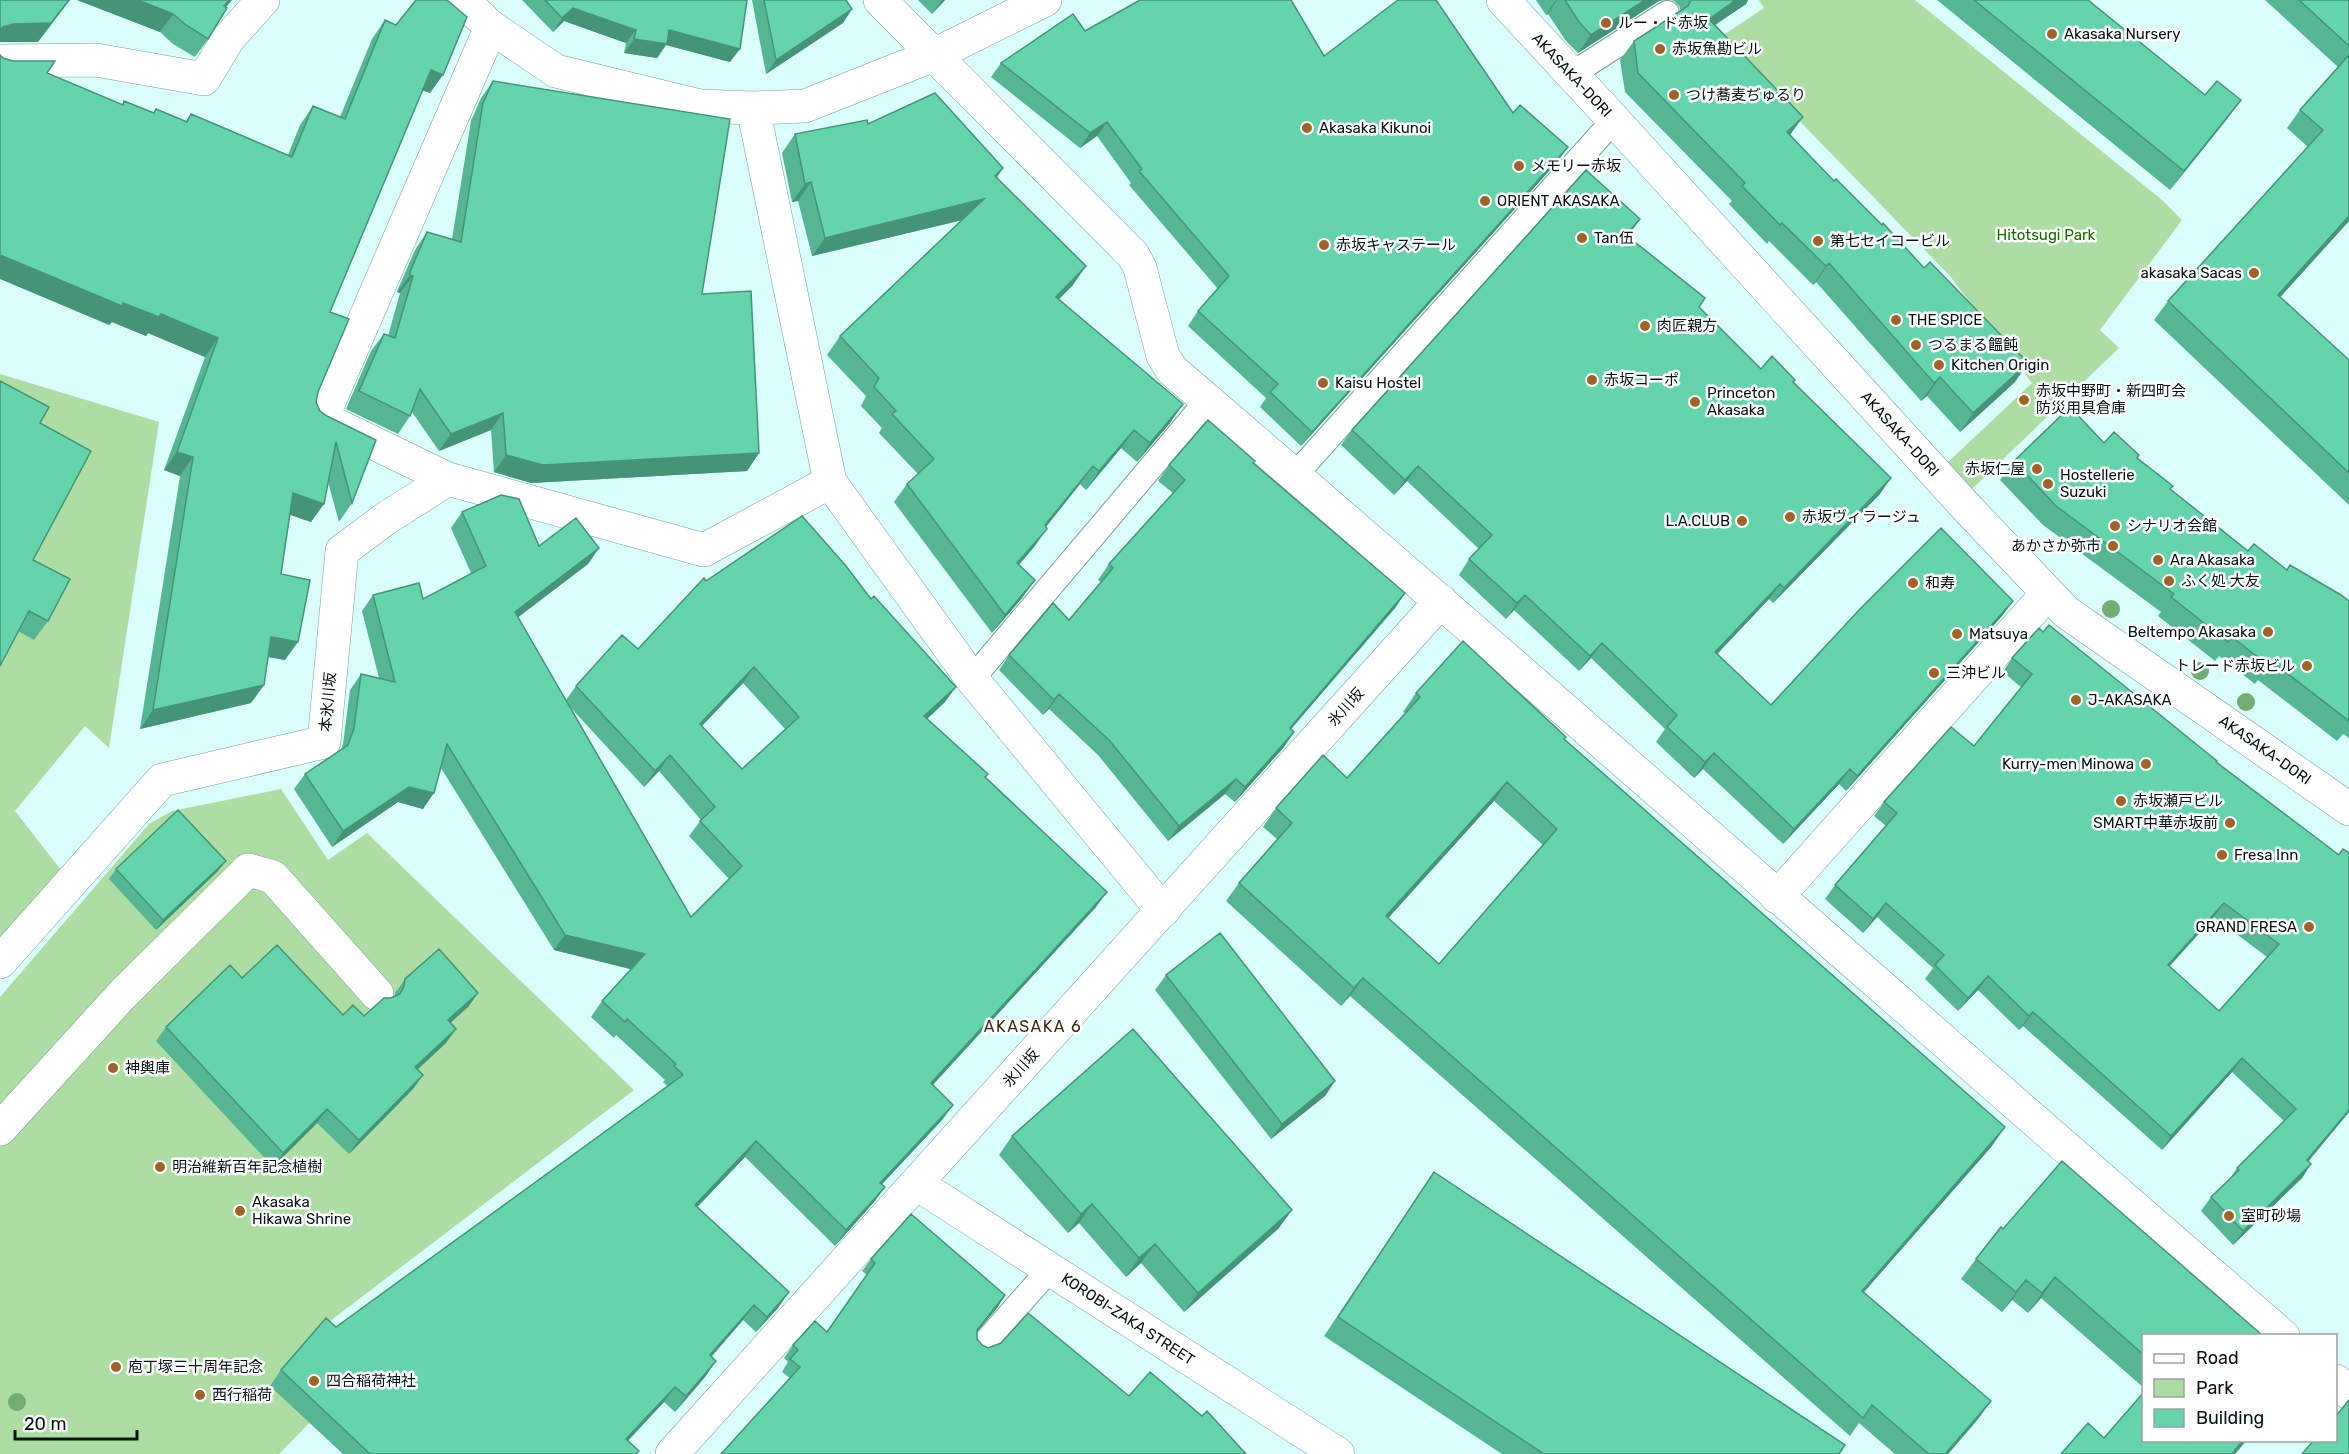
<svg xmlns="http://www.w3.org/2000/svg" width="2349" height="1454" font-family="Rubik,'Noto Sans JP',sans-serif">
<rect width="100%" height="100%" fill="#d9fefc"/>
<path fill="#acdda3" d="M1759,0H1915L2162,200L2182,220L2100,330L2119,348L1970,491L1946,464L2032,383L1949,275L1719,38L1764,8Z
M0,374L159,422L109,748L85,726L15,811L61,870L0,939Z
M281,789L328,860L367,833L634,1090L317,1331L359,1372L279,1454H0V997L149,824L172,811Z"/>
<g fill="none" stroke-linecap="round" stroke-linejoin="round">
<g stroke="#7b9e9c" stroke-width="26">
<path id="service" d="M1572,74L1667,13
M1295,475L1614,120
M972,679L1207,401
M982,1346L1050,1269"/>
</g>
<g stroke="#7b9e9c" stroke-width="34">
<path id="pedestrian" d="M0,1129L121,996L248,870L273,877L377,994"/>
</g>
<g stroke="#7b9e9c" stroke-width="34">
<path id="minor" d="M880,0L934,55
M491,27L322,418L448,479L704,550L830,482
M0,61L96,60L204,79L228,39L263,0
M1777,897L2047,594
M0,962L162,780L324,742L342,551L385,519L448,479
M917,1184L1338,1454
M672,1454L1441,601"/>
</g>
<g stroke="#7b9e9c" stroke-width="34">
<path id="tertiary" d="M462,0L491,27L556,71L700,106L753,108L805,106L934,55L1045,0
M934,55L1133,255L1140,268L1163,356L1172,370C1545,689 1911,1015 2283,1336
M753,108L830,482L972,679L1163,911
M2336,1381L2349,1393"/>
</g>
<g stroke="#7b9e9c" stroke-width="34">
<path id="secondary" d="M1503,0L1614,120L1969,510L2066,612L2349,809"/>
</g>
<use href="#service" stroke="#fff" stroke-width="24"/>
<use href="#pedestrian" stroke="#fff" stroke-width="33"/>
<use href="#minor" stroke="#fff" stroke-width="33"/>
<use href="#tertiary" stroke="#fff" stroke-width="33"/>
<use href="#secondary" stroke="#fff" stroke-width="33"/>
</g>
<g fill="#6fad71">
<circle cx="2111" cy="609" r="9"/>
<circle cx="2200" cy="671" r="9"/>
<circle cx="2246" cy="702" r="9"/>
<circle cx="17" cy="1402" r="9"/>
</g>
<path fill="#56b693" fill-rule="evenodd" d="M77,0H232L226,7L208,39L195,57L173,44L160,32Z
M522,0H747L730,62L666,45L657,58L624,53L626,43L564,21L553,32Z
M752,0H846L852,9L843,23L766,74Z
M918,0H945L932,14Z
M1536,0H1663L1659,1L1578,53L1566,41L1548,14L1546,15Z
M1671,0H1748L1746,4L1714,25L1790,135L2015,382L1960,432L1927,396L1921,401L1816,282L1813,285L1769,241L1767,244L1729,204L1732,201L1625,92L1620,60L1634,41L1681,11L1679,6L1674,1Z
M1937,0H2088L2227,119L2170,190Z
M2265,0H2349V221L2280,297L2349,360V505L2154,320L2168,301L2308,147L2287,128L2300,110L2338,67Z
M385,20L430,93L422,90L330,312L316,402L320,411L327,416L376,440L352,503L339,522L328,482L311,522L290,515L281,574L285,660L268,657L264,685L251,703L140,729L180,476L164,470L205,357L148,333L146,336L112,322L109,325L3,58L47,73L122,105L124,101L153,113L156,109L186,121L191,114L288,155L300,125L313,106L340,117L372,39Z
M1085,31L1324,56L1513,113L1558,161L1301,446L1260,407L1266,398L1188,326L1198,311L1218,289L1129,185L1131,183L1097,136L1080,148L991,77L1001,63Z
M493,81L702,294L759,453L747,471L531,483L494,472L491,430L439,451L412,412L410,416L398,434L346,409L371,351L384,334L388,336L400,293L397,292L398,289L415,250L427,232L452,239L471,121L481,98Z
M868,124L1003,168L997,178L1073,285L1059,299L1170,423L1137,462L1121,448L1086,490L1080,484L1046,527L1034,547L1019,565L1035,580L1022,598L992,633L894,502L907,484L918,474L879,433L882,428L861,406L866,396L827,355L840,336L962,220L812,256L798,201L792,202L782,153L795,134Z
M1628,236L1761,369L1795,380L1793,383L1880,494L1773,603L1769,599L1717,654L1771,705L2013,601L2002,616L1846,791L1839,784L1783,844L1703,769L1694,778L1656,742L1665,729L1591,658L1579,671L1514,610L1506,619L1459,575L1469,559L1479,549L1407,481L1394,495L1341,445L1352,430Z
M40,423L33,560L48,621L34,640L18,631Z
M2104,443L2137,458L2170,489L2248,551L2349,601V738L2343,734L2337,741L2258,680L2255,684L2219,656L2215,661L2158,616L2161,612L2043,525L2000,480L2014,461Z
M1253,463L1405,593L1395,608L1291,729L1294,732L1284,747L1235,802L1225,794L1168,841L1098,755L1049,709L1043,715L999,670L1009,655L1069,620L1101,582L1098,580L1109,564L1173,493L1158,481L1169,465Z
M462,512L539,546L599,548L588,564L518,617L566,700L576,686L638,649L706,581L945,702L927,719L985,778L1096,907L932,1085L953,1105L942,1120L882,1184L885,1187L874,1202L835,1246L745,1157L697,1207L778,1308L756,1332L743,1320L711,1357L705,1377L675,1412L664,1402L628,1441L637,1454H343L270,1386L281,1370L336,1327L667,1086L663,1082L665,1080L616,1035L614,1038L591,1017L602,1001L631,969L554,950L441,768L423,809L398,802L332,847L294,789L305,774L341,750L343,744L350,690L361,674L379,678L362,611L373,595L423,599L471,573L451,528ZM743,683L785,729L742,769L702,726ZM571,708L644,787L659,771L701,820L689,836L729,879L691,917Z
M2043,632L2339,855L2349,853V1112L2308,1161L2311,1164L2302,1178L2233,1245L2201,1211L2211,1197L2229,1180L2237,1168L2284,1121L2232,1072L2162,1150L2023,1026L2019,1030L1978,990L1958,1011L1925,979L1933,968L1877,917L1863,933L1825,899L1835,885L1886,826L1874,816L1884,802L1974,746L2022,688L2003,672L2012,658ZM2214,917L2267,957L2219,1011L2169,966Z
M1416,693L1564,739L1992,1146L1864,1292L1991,1401L1978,1419L1948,1454H1895L1859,1423L1850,1436L1350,996L1341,1006L1226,901L1239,883L1277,839L1263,827L1276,808L1347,778L1405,713L1403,712ZM1494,801L1543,845L1439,964L1388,918Z
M116,869L218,871L156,930L109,879Z
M1166,975L1335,1081L1325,1096L1271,1139L1155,990Z
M242,978L343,1015L364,1016L395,996V993L405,979L478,993L468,1007L450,1023L446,1043L418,1069L413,1089L349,1154L317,1123L273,1167L156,1041L166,1027Z
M1012,1136L1292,1210L1278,1229L1184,1312L1141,1263L1126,1277L1079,1223L1068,1233L999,1155Z
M1434,1172L1839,1454H1502L1324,1336Z
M2001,1227L2144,1335V1388L2041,1298L2028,1313L2012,1300L2002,1312L1961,1279L1976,1259Z
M871,1259L1005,1295L997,1308L977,1332V1339L982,1345L1129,1396L1246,1454L790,1378L782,1372L788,1362L784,1358L793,1345L827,1332L867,1275L862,1271Z"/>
<path fill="#469478" d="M69,0H70L38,42H0V30L3,27Z
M77,0H138L173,14L160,32Z
M229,0H232L211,24L224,6Z
M942,0H945L932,14Z
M1556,0H1557L1548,14L1546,15Z
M1645,0H1663L1659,1L1578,53L1591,35Z
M1736,0H1748L1746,4L1696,38L1709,19Z
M573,8L636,30L626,43L564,21L553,32L562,18Z
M852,9L843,23L766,74L776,60Z
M669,30L740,49L730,62L666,45L657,58L624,53L634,39Z
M431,70L443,75L430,93L418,89Z
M2241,100L2227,119L2170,190L2184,171Z
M1803,117L1790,135L1787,132Z
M1107,122L1097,136L1080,148L1090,133Z
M1568,147L1558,161L1301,446L1312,432Z
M811,182L798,201L792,202L805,184Z
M984,199L971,218L812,256L825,238Z
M2349,216V221L2265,314L2278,295Z
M1640,219L1629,235L1615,250L1626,235Z
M0,255L123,303L161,314L218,338L205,357L148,333L146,336L112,322L109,325L0,279Z
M1829,263L1816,282L1813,285L1826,266Z
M1086,266L1073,285L1043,315L1056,297Z
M410,275L413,276L400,293L397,292Z
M2028,363L2015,382L1960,432L1973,413Z
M1940,377L1927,396L1921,401L1934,383Z
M1183,404L1170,423L1137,462L1150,443Z
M503,413L491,430L439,451L451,434Z
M1134,430L1121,448L1086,490L1099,471Z
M177,452L193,457L180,476L164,470Z
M759,453L747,471L531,483L494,472L506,455Z
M1093,466L1080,484L1032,544L1045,525Z
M1418,466L1407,481L1394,495L1405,480Z
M1891,478L1880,494L1773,603L1784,588Z
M293,493L324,504L311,522L280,511Z
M1047,529L1034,547L1004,581L1017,563Z
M599,548L588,564L504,628L515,612Z
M1035,580L1022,598L992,633L1005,615Z
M1780,584L1769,599L1704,668L1715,652Z
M1405,593L1395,608L1279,743L1290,728Z
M1525,595L1514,610L1506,619L1517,603Z
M2013,601L2002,616L1846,791L1857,776Z
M271,637L298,642L285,660L258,655Z
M1602,643L1591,658L1579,671L1590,656Z
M754,667L743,683L689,739L700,724Z
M264,685L251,703L140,729L153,710Z
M956,687L945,702L913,732L924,716Z
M1059,694L1049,709L1043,715L1054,700Z
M1294,732L1284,747L1235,802L1245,787Z
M1714,753L1703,769L1694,778L1705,762Z
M670,755L659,771L644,787L655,771Z
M1850,769L1839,784L1783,844L1794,829Z
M1236,779L1225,794L1168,841L1179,826Z
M1507,782L1494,801L1373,935L1386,916Z
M409,787L434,793L423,809L398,802L332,847L343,831Z
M226,861L218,871L156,930L163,920Z
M1107,892L1096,907L920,1099L931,1083Z
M1886,903L1877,917L1863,933L1873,919Z
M2224,903L2214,917L2158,979L2168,965Z
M565,935L645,954L634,970L554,950Z
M1988,976L1978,990L1958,1011L1968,998Z
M1363,978L1350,996L1341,1006L1354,988Z
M478,993L468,1007L438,1034L448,1020Z
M2033,1012L2023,1026L2019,1030L2029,1016Z
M456,1029L446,1043L405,1081L415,1067Z
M2242,1058L2232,1072L2162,1150L2171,1136Z
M423,1075L413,1089L349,1154L359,1140Z
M1335,1081L1325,1096L1271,1139L1282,1124Z
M953,1105L942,1120L869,1198L880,1183Z
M327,1109L317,1123L273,1167L283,1153Z
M2349,1110V1112L2298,1174L2307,1160Z
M2005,1127L1992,1146L1849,1309L1862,1291Z
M756,1141L745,1157L684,1221L695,1205Z
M2311,1164L2302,1178L2233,1245L2243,1231Z
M885,1187L874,1202L835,1246L846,1230Z
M1092,1204L1079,1223L1068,1233L1081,1214Z
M1292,1210L1278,1229L1184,1312L1198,1293Z
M1155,1244L1141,1263L1126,1277L1139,1258Z
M2055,1277L2041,1298L2028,1313L2042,1293Z
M2026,1280L2012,1300L2002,1312L2016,1292Z
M789,1292L778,1308L756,1332L767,1317Z
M1005,1295L997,1308L968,1343L977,1330Z
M754,1305L743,1320L699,1371L710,1355Z
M716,1361L705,1377L675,1412L686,1396Z
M675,1387L664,1402L615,1454L626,1439Z
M1991,1401L1978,1419L1948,1454H1945Z
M2243,1440H2247L2235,1454H2232Z"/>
<path fill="#64d4ab" stroke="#469478" stroke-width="1.5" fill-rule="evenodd" d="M0,0H69L51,23L13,24L3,27L0,30Z
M138,0H229L224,6L227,8L208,39L186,25L173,14Z
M416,0H447L467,17L443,75L431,70L330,312L349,319L318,392L316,402L320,411L327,416L376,440L352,503L336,442L324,504L293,493L281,574L310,580L298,642L271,637L264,685L153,710L193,457L177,452L218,338L161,314L159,317L123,303L122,306L0,255V55L3,58L13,61H55L47,73L123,105L124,101L154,113L156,109L187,122L191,114L292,157L313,106L345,119L385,20L396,25Z
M545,0H747L740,49L669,30L667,44L634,39L636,30L573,8L562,18Z
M764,0H846L852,9L776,60Z
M1140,0H1291L1324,56L1398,0H1436L1513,113L1520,105L1568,147L1312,432L1270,392L1278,384L1198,311L1229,276L1139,171L1142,169L1107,122L1090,133L1001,63L1073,14L1085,31Z
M1565,0H1645L1591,35L1579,22Z
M1691,0H1736L1709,19L1803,117L1787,132L1834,181L1836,179L1882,225L1883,223L1924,268L1930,262L2028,363L1973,413L1940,377L1934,383L1829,263L1826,266L1782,223L1780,225L1742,186L1745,183L1638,73L1634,41L1688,6Z
M1974,0H2088L2205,95L2217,81L2241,100L2184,171Z
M2299,0H2349V46Z
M2349,55V216L2278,295L2349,360V473L2168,301L2323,130L2300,110Z
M493,81L730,119L702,294L751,291L759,453L543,465L506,455L503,413L451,434L420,389L410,416L359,391L384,334L395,338L413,276L410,275V272L427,232L461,242L483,103Z
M935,93L1003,168L995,176L1086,266L1056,297L1183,404L1150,443L1134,430L1099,471L1093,466L1045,525L1047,529L1017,563L1035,580L1005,615L907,484L934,459L892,414L896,411L874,387L879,378L840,336L984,199L825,238L811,182L805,184L795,134L867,120L868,124Z
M1586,170L1640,219L1626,235L1705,298L1699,307L1761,369L1772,356L1795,380L1793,382L1891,478L1784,588L1780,584L1715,652L1771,705L1860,609L1941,528L2013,601L1857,776L1850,769L1794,829L1714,753L1705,762L1667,727L1677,715L1602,643L1590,656L1525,595L1517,603L1469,559L1492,535L1418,466L1405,480L1352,430Z
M0,381L49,407L40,423L91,451L33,560L70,579L48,621L29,611L0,666Z
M2070,407L2104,443L2114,432L2139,455L2137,458L2173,486L2170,489L2248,551L2254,544L2287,570L2290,565L2341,595L2349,601V721L2271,661L2268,665L2232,637L2228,642L2171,597L2174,594L2056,506L2014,461Z
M1208,420L1255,461L1253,463L1405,593L1290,728L1294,732L1245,787L1236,779L1179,826L1109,740L1059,694L1054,700L1009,655L1053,603L1069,620L1113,568L1109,564L1185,480L1169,465Z
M501,495L519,499L539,546L576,518L599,548L515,612L691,917L742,866L700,821L715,807L670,755L655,771L576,686L622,635L638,649L704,578L706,581L802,516L846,566L871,599L874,596L956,687L924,716L988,774L985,777L1107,892L931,1083L953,1105L880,1183L885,1187L846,1230L756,1141L695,1205L789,1292L767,1317L754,1305L710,1355L716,1361L686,1396L675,1387L626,1439L639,1451L636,1454H370L281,1370L326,1318L336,1327L683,1075L674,1066L676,1064L627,1019L625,1022L602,1001L645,954L565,935L447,744L434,793L409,787L343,831L305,774L348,745L354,728L361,674L395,682L373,595L419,583L423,599L486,566L462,512ZM754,667L799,717L742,769L700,724Z
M2049,625L2217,761L2216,762L2339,855L2343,849L2349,853V1110L2307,1160L2311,1164L2243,1231L2211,1197L2239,1170L2237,1168L2296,1109L2242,1058L2171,1136L2033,1012L2029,1016L1988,976L1968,998L1935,965L1944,955L1886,903L1873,919L1835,885L1897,813L1884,802L1951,727L1974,746L2032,674L2012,658L2039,628L2043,632ZM2224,903L2279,944L2219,1011L2168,965Z
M1463,641L1566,737L1564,739L2005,1127L1862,1291L1991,1401L1945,1454H1929L1872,1405L1863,1418L1363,978L1354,988L1239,883L1292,823L1276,808L1323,755L1347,778L1420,697L1416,693ZM1507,782L1557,829L1439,964L1386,916Z
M178,810L226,861L163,920L116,869Z
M1220,933L1335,1081L1282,1124L1166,975Z
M277,945L343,1015L353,1005L364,1016L384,998H391L400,994L404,986L405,979L439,949L478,993L448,1020L456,1029L415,1067L423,1075L359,1140L327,1109L283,1153L166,1027L230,965L242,978Z
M1133,1029L1292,1210L1198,1293L1155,1244L1139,1258L1092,1204L1081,1214L1012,1136Z
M2062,1161L2262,1335H2144V1355L2055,1277L2042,1293L2026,1280L2016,1292L1976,1259L2001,1227L2003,1229Z
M1434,1172L1845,1445L1839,1454H1544L1338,1317Z
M911,1214L1005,1295L977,1330V1339L982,1345L988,1348L1001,1343L1028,1313L1129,1396L1150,1372L1202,1416L1207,1411L1246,1454H721L800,1367L790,1359L798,1350L793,1345L815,1321L827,1332L875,1263L871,1259Z
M2144,1392V1440H2243L2232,1454H2061L2088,1423L2104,1438Z
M2349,1400V1454H2302L2314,1440H2336V1416Z"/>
<g fill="#a06327" stroke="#fff" stroke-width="2">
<circle cx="1606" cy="23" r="6"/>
<circle cx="2052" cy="34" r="6"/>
<circle cx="1660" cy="49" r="6"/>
<circle cx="1674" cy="95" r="6"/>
<circle cx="1307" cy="128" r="6"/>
<circle cx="1519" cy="166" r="6"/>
<circle cx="1485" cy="201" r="6"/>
<circle cx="1582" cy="238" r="6"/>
<circle cx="1818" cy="241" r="6"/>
<circle cx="1324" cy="245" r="6"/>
<circle cx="2254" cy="273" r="6"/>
<circle cx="1896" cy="320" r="6"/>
<circle cx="1645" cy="326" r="6"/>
<circle cx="1916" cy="345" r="6"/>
<circle cx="1939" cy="365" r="6"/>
<circle cx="1592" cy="380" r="6"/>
<circle cx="1323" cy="383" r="6"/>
<circle cx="2024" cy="400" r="6"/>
<circle cx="1695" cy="402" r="6"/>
<circle cx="2037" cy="469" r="6"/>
<circle cx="2048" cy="484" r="6"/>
<circle cx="1790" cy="517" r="6"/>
<circle cx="1742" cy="521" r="6"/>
<circle cx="2115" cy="526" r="6"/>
<circle cx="2113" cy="546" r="6"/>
<circle cx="2158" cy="560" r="6"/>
<circle cx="2169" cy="581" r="6"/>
<circle cx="1913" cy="583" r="6"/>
<circle cx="2268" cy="632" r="6"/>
<circle cx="1957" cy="634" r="6"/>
<circle cx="2307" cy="666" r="6"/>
<circle cx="1934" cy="673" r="6"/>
<circle cx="2076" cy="700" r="6"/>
<circle cx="2146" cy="764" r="6"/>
<circle cx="2121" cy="801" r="6"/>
<circle cx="2230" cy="823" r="6"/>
<circle cx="2222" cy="855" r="6"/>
<circle cx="2309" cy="927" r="6"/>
<circle cx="113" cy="1068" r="6"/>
<circle cx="160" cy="1167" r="6"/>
<circle cx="240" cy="1211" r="6"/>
<circle cx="2229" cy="1216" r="6"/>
<circle cx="116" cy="1367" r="6"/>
<circle cx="314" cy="1381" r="6"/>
<circle cx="200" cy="1395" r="6"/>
</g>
<g text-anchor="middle" stroke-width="5" stroke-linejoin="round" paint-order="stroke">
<g font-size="15" fill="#061313" stroke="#fff" text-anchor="start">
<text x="1618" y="28">ルー・ド赤坂</text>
<text x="2064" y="39">Akasaka Nursery</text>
<text x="1672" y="54">赤坂魚勘ビル</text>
<text x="1686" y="100">つけ蕎麦ぢゅるり</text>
<text x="1319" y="133">Akasaka Kikunoi</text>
<text x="1531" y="171">メモリー赤坂</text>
<text x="1497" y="206">ORIENT AKASAKA</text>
<text x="1594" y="243">Tan伍</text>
<text x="1830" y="246">第七セイコービル</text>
<text x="1336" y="250">赤坂キャステール</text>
<text x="2242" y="278" text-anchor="end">akasaka Sacas</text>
<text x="1908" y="325">THE SPICE</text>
<text x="1657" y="331">肉匠親方</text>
<text x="1928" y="350">つるまる饂飩</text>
<text x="1951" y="370">Kitchen Origin</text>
<text x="1604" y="385">赤坂コーポ</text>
<text x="1335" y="388">Kaisu Hostel</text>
<text x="2036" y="396">赤坂中野町・新四町会<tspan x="2036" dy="17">防災用具倉庫</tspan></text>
<text x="1707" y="398">Princeton<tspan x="1707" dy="17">Akasaka</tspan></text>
<text x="2025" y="474" text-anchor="end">赤坂仁屋</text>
<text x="2060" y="480">Hostellerie<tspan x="2060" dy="17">Suzuki</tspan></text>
<text x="1802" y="522">赤坂ヴィラージュ</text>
<text x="1730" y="526" text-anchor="end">L.A.CLUB</text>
<text x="2127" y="531">シナリオ会館</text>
<text x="2101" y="551" text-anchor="end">あかさか弥市</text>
<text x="2170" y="565">Ara Akasaka</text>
<text x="2181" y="586">ふく処 大友</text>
<text x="1925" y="588">和寿</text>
<text x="2256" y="637" text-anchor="end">Beltempo Akasaka</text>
<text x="1969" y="639">Matsuya</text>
<text x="2295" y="671" text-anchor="end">トレード赤坂ビル</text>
<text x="1946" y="678">三沖ビル</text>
<text x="2088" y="705">J-AKASAKA</text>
<text x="2134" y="769" text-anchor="end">Kurry-men Minowa</text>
<text x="2133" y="806">赤坂瀬戸ビル</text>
<text x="2218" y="828" text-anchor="end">SMART中華赤坂前</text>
<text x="2234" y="860">Fresa Inn</text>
<text x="2297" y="932" text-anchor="end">GRAND FRESA</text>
<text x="125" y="1073">神輿庫</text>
<text x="172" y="1172">明治維新百年記念植樹</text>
<text x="252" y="1207">Akasaka<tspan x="252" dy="17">Hikawa Shrine</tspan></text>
<text x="2241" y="1221">室町砂場</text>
<text x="128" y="1372">庖丁塚三十周年記念</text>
<text x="326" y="1386">四合稲荷神社</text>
<text x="212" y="1400">西行稲荷</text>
</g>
<g font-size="15" fill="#061313" stroke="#fff">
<text transform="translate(1572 75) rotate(47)" y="5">AKASAKA-DORI</text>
<text transform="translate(1900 434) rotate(48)" y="5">AKASAKA-DORI</text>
<text transform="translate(328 702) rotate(-85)" y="5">本氷川坂</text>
<text transform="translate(1346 707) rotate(-48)" y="5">氷川坂</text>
<text transform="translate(2265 750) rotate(35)" y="5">AKASAKA-DORI</text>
<text transform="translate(1021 1068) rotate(-48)" y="5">氷川坂</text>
<text transform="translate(1128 1319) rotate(33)" y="5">KOROBI-ZAKA STREET</text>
</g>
<g font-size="15" fill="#186a00" stroke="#fff">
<text x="2046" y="240">Hitotsugi Park</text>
</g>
<g font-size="16" letter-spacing="1.5" fill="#442709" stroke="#fff">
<text x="1033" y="1032">AKASAKA 6</text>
</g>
</g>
<rect x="2142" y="1334" width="195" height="108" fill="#ffffff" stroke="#9ba1a1" stroke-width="1.5"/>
<rect x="2154" y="1354" width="30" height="9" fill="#ffffff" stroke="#9ba1a1" stroke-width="1.5"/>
<text x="2196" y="1364" font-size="18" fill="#061313">Road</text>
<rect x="2154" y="1379" width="30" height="18" fill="#acdda3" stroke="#9ba1a1" stroke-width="1.5"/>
<text x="2196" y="1394" font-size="18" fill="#061313">Park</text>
<rect x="2154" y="1409" width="30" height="18" fill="#64d4ab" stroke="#9ba1a1" stroke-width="1.5"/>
<text x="2196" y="1424" font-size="18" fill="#061313">Building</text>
<path d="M15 1430v9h122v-9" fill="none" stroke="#061313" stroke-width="3"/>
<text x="24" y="1430" font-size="18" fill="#061313" stroke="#ffffff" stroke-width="4.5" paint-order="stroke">20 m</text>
</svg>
